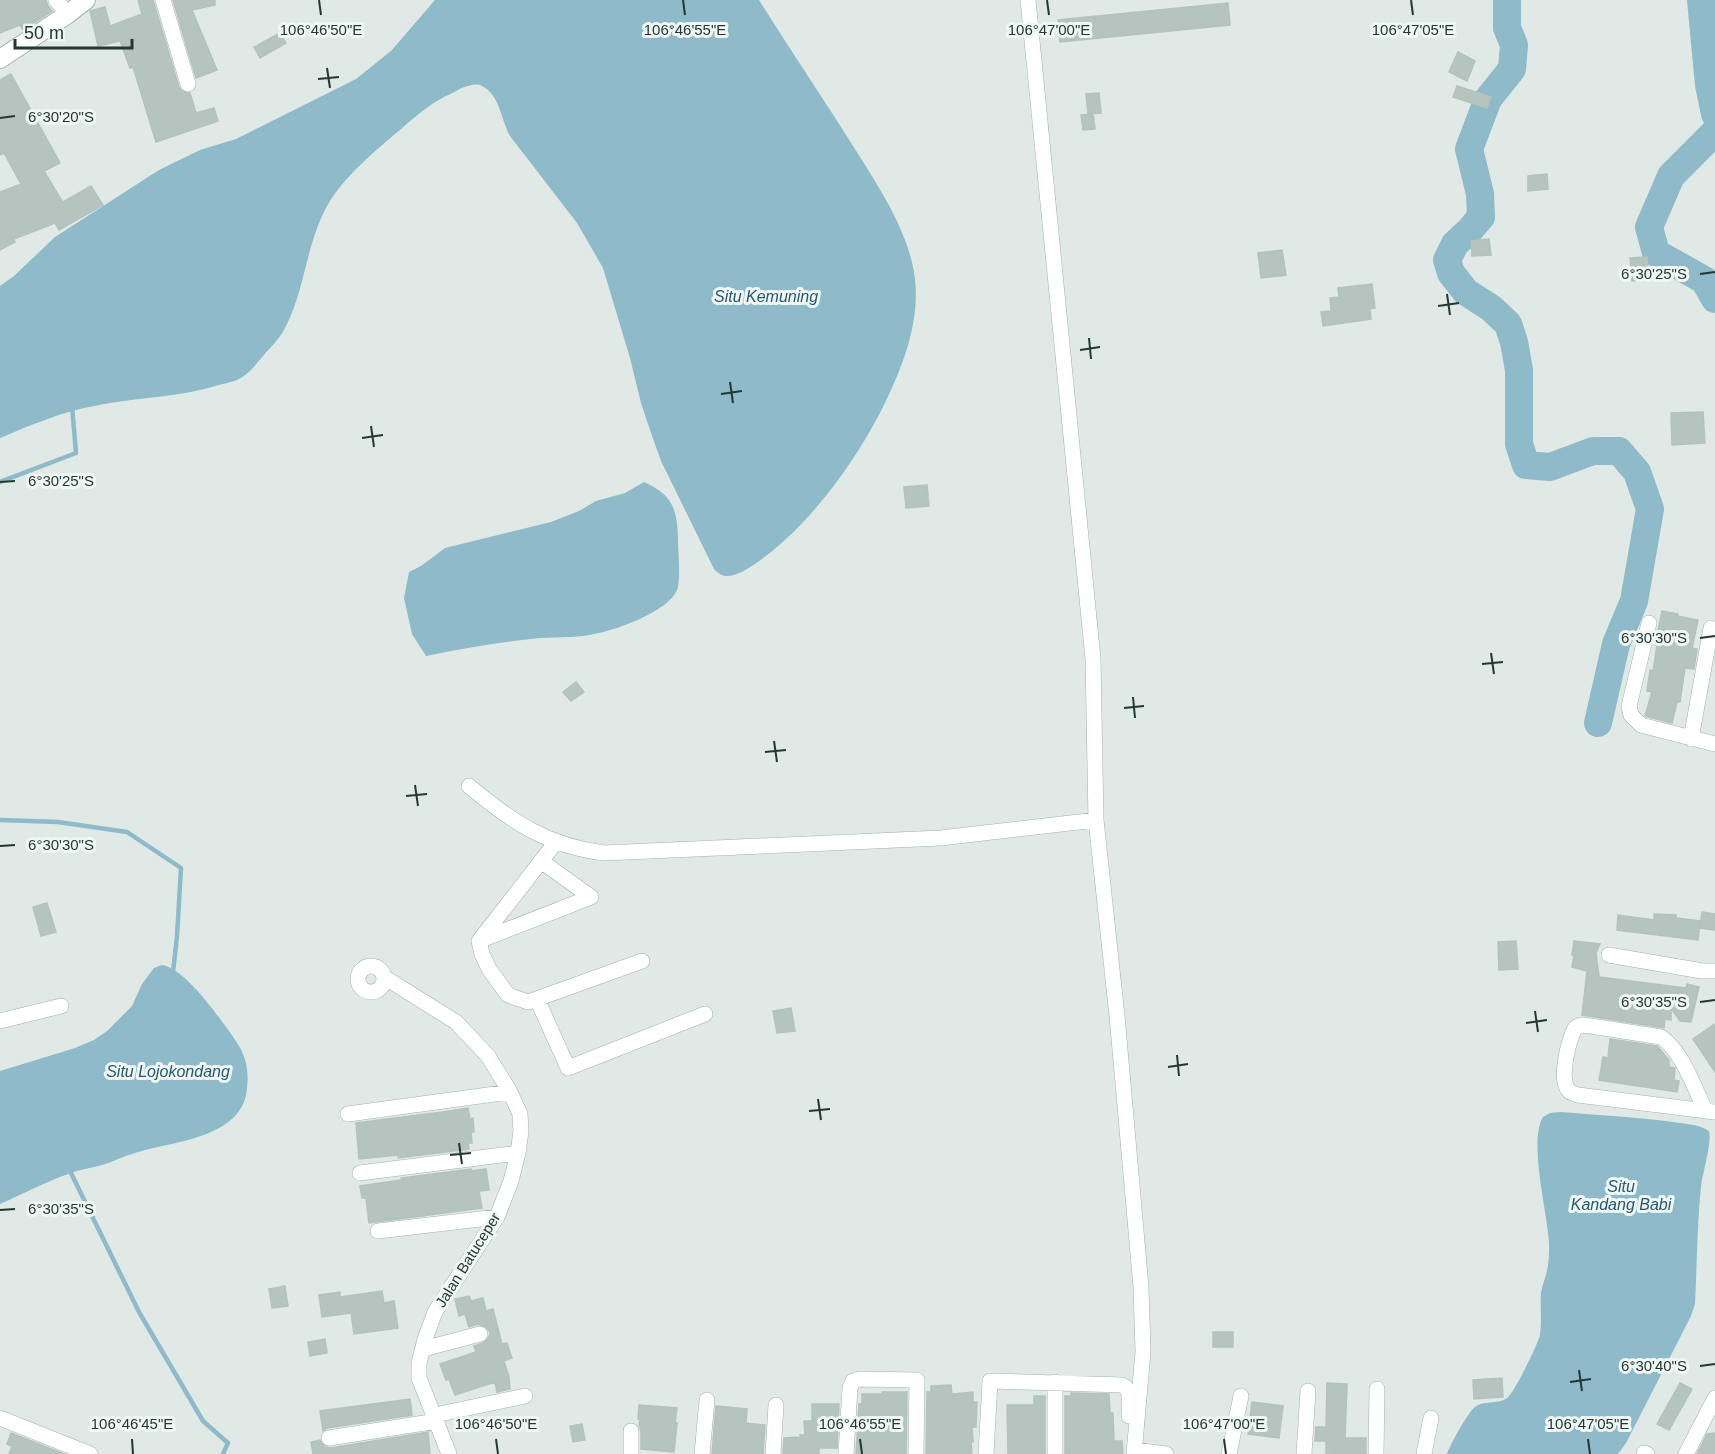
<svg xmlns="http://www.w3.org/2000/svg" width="1715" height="1454" font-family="Helvetica,sans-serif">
<rect width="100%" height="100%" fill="#e0e9e6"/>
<path fill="#8ebac9" d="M435,0H759C792,53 827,104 860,157C882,192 907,231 914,272C922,321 902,369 881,411C857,457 824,504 786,539C774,550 742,578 725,576C720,575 717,572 714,569L661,461L650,430L641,403L630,358L603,268L577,223L510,136C501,120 500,95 482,86C471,80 454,93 444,97C427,106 415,117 401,129C376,150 341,179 326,208C306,245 305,290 285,328C280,338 271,347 263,356C256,364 250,373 241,378C234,382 226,383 219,385C178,398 136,397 94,406C61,412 31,425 0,438V286L14,276L55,237L159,170L200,150L236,139L356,79L391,51Z
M644,482C673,495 677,509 678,539C678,550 681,581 677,590C668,611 621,628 599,633C580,638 559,637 540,638C502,642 464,648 426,656L412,634L404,598L409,572L421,566L445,548L551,522L579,511L596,501L625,493Z
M162,965C183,968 213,1009 226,1027C242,1049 250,1060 247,1089C242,1140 169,1141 132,1154C122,1157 112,1162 102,1165C92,1168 81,1169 71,1173C47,1181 23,1194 0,1204V1071L75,1048L94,1040L107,1031L132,1006L142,984L154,968Z
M1560,1112C1598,1115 1636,1117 1673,1122C1685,1124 1699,1124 1709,1131C1712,1143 1703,1171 1701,1186C1697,1225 1697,1265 1695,1304L1691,1316L1626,1443L1618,1454H1447C1450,1445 1468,1412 1475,1407C1485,1399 1501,1406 1509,1396C1516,1389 1538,1344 1540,1335C1542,1321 1540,1307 1541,1293C1542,1286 1545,1279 1547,1271C1549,1262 1549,1253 1549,1244C1548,1214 1528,1141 1543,1117L1550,1113Z"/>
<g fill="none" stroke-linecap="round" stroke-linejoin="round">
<path stroke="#8ebac9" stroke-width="4.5" d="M0,482L76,453L72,406
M0,820L58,822L127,832L181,868L177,936L173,972
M71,1173L139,1312L203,1421L228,1443L223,1454"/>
<path stroke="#8ebac9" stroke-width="28" d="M1507,0V28L1514,45L1512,69L1488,99L1469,149L1480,194L1481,217L1469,231L1455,244L1447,260L1451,273L1466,292L1491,308L1508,324L1514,342L1519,370V444L1526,465L1550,467L1593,451H1619L1637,472L1650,509L1634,601L1616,644L1598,723
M1701,0L1709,85L1715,114
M1715,132L1671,176L1649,227L1656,253L1704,280L1715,299"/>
</g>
<path fill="#b6c4bf" stroke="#b3c2bd" stroke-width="1.5" d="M0,0H46L48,6L52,11L23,30L20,25L0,33Z
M138,0H153L179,87L182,91L190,93L196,113L214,108L218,121L156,142L133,67L130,68L120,41L98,46L90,11L105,7L110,26L142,14Z
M173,0H215V5L192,10L217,70L196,78Z
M1228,3L1230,25L1060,42L1058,20Z
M280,33L286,43L260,58L254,47Z
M1458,52L1475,61L1467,81L1449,72Z
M11,74L60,163L44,171L60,198L63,202L91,186L103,205L59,230L55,223L14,239L15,242L0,250V192L21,184L4,153L0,155V80Z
M1457,86L1491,97L1487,108L1453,97Z
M1099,93L1101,113L1088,114L1086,94Z
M1093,114L1095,129L1083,130L1081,115Z
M1547,174L1548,189L1528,191V176Z
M1489,239L1491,255L1472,256L1471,241Z
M1282,250L1286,275L1261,278L1258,253Z
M1647,257L1649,279L1632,281L1630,258Z
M1372,284L1375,308L1370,309L1371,319L1323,326L1321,312L1331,311L1330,298L1339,297L1338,288Z
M1703,412L1705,443L1672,445L1671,413Z
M927,485L929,506L906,508L904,487Z
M1662,611L1678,614L1677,616L1698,620L1692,648L1697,649L1694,669L1685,668L1680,702H1677L1672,723L1645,716L1652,692L1647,691L1650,670L1653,671L1657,645H1655Z
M576,682L584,692L571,701L563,692Z
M47,903L56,932L41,936L33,907Z
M1702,912L1715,914V930L1700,928Z
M1654,914L1676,915V918L1700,921L1698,940L1617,930L1618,915L1654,920Z
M1516,941L1518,969L1499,970L1498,942Z
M1574,941L1600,944L1596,953L1599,977L1686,988L1687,984L1699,987L1691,1022L1680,1021L1671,1008V1020L1665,1019L1664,1028L1582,1015L1587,971L1572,967L1574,955H1572Z
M791,1008L795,1031L777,1033L773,1011Z
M1715,1024V1072L1693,1039Z
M1610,1039L1657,1046L1669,1060V1067L1675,1068L1674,1080L1679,1081L1677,1092L1599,1080L1603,1057L1608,1058Z
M468,1108L470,1119L473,1118L474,1132H471L472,1143H468L469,1149L398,1158V1155L359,1159L356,1123L443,1112Z
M471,1169V1171L486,1169L489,1190L479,1191L482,1208L369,1223L366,1198H362L360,1186L402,1180L401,1178Z
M285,1286L288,1306L272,1308L269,1289Z
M382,1291L384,1303L394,1301L398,1328L354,1334L351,1313L322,1317L319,1295L340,1292V1297Z
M469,1296L471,1301L483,1298L486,1311L493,1309L502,1344L507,1343L512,1358L504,1361L509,1377L510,1389L497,1392L495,1382L455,1395L449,1379L446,1380L440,1364L476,1352L474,1346L483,1343L489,1337L490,1332L486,1327L478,1324L469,1327L465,1314L459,1316L455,1299Z
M1213,1332H1233V1347H1213Z
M325,1339L327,1353L310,1356L308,1342Z
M1502,1378L1503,1397L1474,1399L1473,1380Z
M1327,1383L1347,1384L1345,1438H1366V1454L1326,1453V1441H1315L1316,1427H1326Z
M1680,1383L1692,1389L1669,1430L1657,1424Z
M951,1385L952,1394L973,1392V1402H977L976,1427H972L973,1442H971L972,1454H926L927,1392H931V1386Z
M882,1392H907L906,1454H856L859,1404H862V1394H882Z
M1071,1393L1109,1394L1110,1413H1113L1114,1441H1122L1123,1454H1065V1396H1071Z
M1034,1396H1045V1454H1008L1007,1405H1034Z
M410,1399L412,1415L327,1428L323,1431L320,1411Z
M1252,1402L1283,1406L1279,1438L1248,1434Z
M812,1404H839L837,1448H819V1454H783L784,1438L801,1437L800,1435H805L804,1421H812Z
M639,1405L677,1408L675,1423H677L674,1452L641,1449V1431L639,1425L640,1419H638Z
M716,1406L747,1409L746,1423L765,1425L763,1454H712Z
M582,1424L585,1440L573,1442L570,1426Z
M428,1432L430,1454H313L311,1442L320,1440L325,1447L331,1448Z
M11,1433L64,1454H9L12,1446L7,1444Z
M1715,1433V1454H1697L1707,1434Z"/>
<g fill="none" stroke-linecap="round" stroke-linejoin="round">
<g stroke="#a4b0ad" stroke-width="16">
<path id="minor" d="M56,0L68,14
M163,0L188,84
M1028,0L1093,659L1096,820L1117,1016L1141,1287L1143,1352L1134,1454
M1649,623L1629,706L1631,715L1641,725L1715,744
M1691,739L1711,628
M469,786C512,822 548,846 604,853L941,838L1096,820
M556,842L479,941L482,954L489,969L508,995L528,1002L642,961
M481,940L591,897L541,861
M1609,955L1702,971H1715
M358 979a13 13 0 1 1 26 0a13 13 0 1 1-26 0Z
M384,977L456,1022L488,1056L510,1092L520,1114L521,1131L518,1153L511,1181L497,1217L435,1312L425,1339L419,1363V1378L449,1454
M537,999L568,1068L705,1014
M0,1021L61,1006
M1705,1110C1694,1087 1682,1051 1661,1037L1591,1026L1581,1025L1575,1028C1569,1040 1558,1079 1569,1091C1571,1093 1575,1094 1578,1095L1715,1112
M348,1114L510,1092
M360,1173L518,1153
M378,1231L497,1217
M423,1349L480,1334
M1055,1382V1454
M435,1415L525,1396
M0,1418L90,1454
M631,1431V1454
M329,1438L437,1421
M1135,1450L1166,1454
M1644,1453L1647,1454
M702,1454L707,1400
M773,1454L776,1405
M846,1454L850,1388L853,1381L859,1379L917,1380L916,1454
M986,1454L990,1381L1122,1385C1133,1390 1129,1406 1129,1416
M1229,1454L1241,1396
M1304,1454L1308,1391
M1376,1454L1377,1389
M1424,1454L1431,1418
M1686,1454L1715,1398"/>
</g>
<g stroke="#a1b4af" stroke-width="20">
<path id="secondary" d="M0,59L68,14L86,0"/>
</g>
<use href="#minor" stroke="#fff" stroke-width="15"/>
<use href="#secondary" stroke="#fff" stroke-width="18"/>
</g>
<path fill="none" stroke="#233834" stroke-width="2" d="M319,0L321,15M683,0L685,15M1047,0L1049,15M1411,0L1413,15M327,68L330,88M318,79L339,77M0,118L15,116M1700,274L1715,272M1447,294L1450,315M1438,306L1459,303M1089,338L1091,359M1080,350L1100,347M730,382L733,403M721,394L742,391M371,426L374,447M362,438L383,435M0,482L15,481M1700,638L1715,636M1491,653L1494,674M1482,664L1503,662M1133,697L1135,718M1124,708L1144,706M774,741L777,762M765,752L786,750M415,785L418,806M406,796L427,794M0,846L15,845M1700,1002L1715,1000M1535,1011L1538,1032M1526,1023L1547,1020M1177,1055L1179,1076M1168,1067L1188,1064M818,1099L821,1120M809,1111L830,1109M459,1143L462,1164M450,1155L471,1153M0,1210L15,1209M1700,1366L1715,1364M1579,1370L1582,1391M1570,1382L1591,1379M132,1439L133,1454M496,1439L498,1454M860,1439L862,1454M1224,1439L1226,1454M1588,1439L1590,1454"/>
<g text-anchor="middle" stroke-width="6" stroke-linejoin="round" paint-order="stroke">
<g font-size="15" fill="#233834" stroke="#f0f6f4">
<text transform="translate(468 1260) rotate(-58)" y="5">Jalan Batuceper</text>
</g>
<g font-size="16" font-style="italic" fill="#24596d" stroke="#f0f6f4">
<text x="766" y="302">Situ Kemuning</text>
<text x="168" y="1077">Situ Lojokondang</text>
<text x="1621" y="1192">Situ<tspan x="1621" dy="18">Kandang Babi</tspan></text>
</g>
</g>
<g font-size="15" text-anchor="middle" fill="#233834" stroke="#f0f6f4" stroke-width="6" stroke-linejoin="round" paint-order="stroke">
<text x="321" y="35">106°46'50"E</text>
<text x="685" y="35">106°46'55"E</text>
<text x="1049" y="35">106°47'00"E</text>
<text x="1413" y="35">106°47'05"E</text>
<text x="61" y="122">6°30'20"S</text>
<text x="1654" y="279">6°30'25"S</text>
<text x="61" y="486">6°30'25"S</text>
<text x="1654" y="643">6°30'30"S</text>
<text x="61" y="850">6°30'30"S</text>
<text x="1654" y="1007">6°30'35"S</text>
<text x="61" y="1214">6°30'35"S</text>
<text x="1654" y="1371">6°30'40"S</text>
<text x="132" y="1429">106°46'45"E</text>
<text x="496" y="1429">106°46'50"E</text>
<text x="860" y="1429">106°46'55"E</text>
<text x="1224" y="1429">106°47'00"E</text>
<text x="1588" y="1429">106°47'05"E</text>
</g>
<path d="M15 39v9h117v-9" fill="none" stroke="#233834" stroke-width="3"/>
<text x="24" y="39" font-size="18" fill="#233834" stroke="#f0f6f4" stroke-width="4.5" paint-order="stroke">50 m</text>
</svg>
